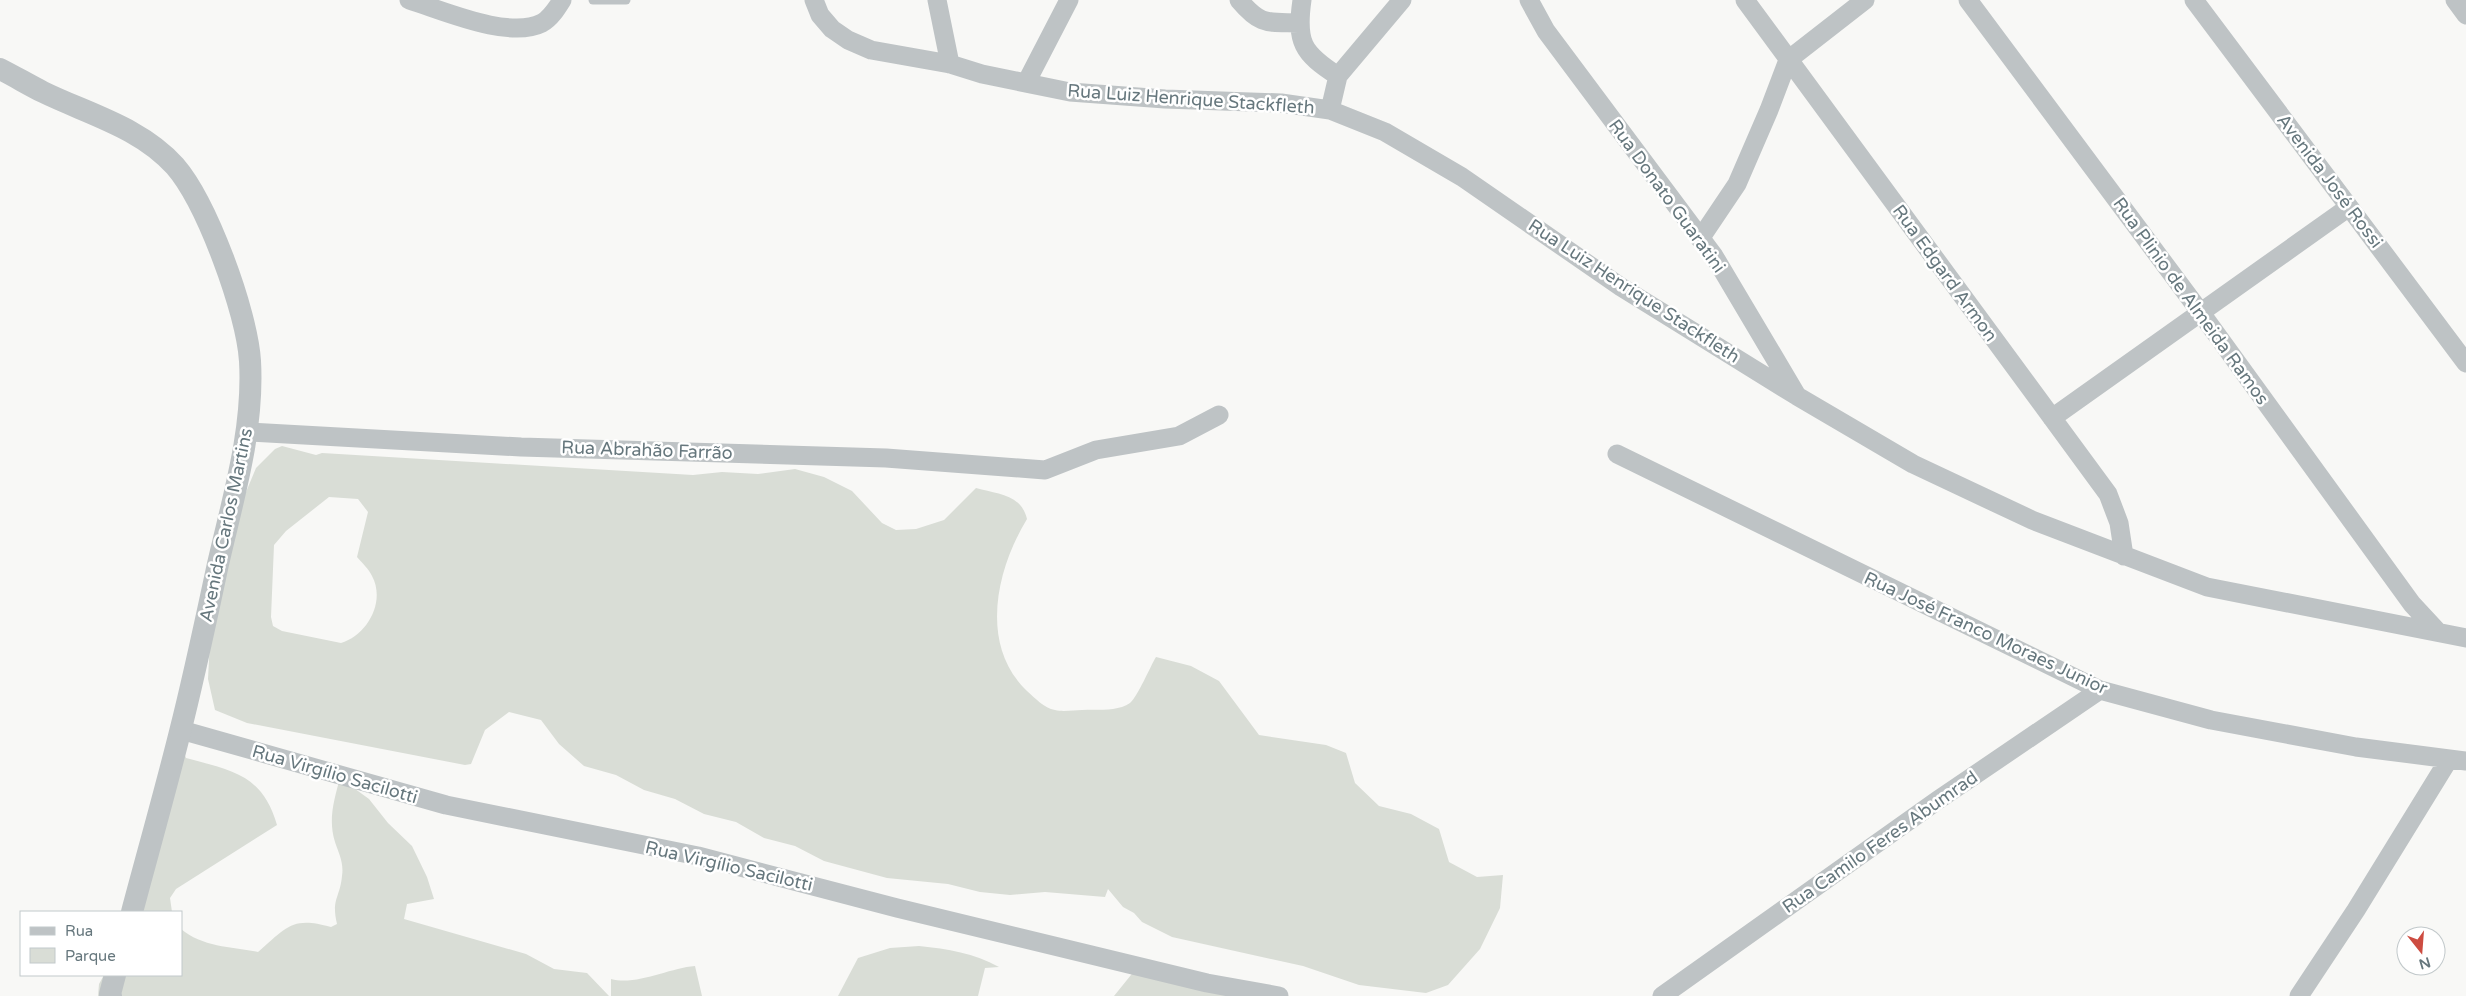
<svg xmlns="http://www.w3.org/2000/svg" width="2466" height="996" font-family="'Varela Round',sans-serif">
<rect width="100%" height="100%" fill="#f8f8f6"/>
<path fill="#d9ddd6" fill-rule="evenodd" d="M282,446L316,455L322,453L693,475L722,472L758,474L795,469L824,477L852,491L882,523L896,530L916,529L944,520L976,488C997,494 1021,494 1027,519C996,570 979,645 1027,691C1035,698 1044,708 1055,710C1063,712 1074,710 1082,710C1097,709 1117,712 1130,703C1138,696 1150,667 1156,657L1191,666L1219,681L1259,735L1326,745L1346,753L1355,783L1379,806L1411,814L1439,829L1449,862L1477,877L1503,875L1500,908L1480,949L1448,985L1426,993L1359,985L1303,966L1172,937L1142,922L1134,913L1123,907L1108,889L1105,897L1045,892L1010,895L980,892L948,884L887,878L824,861L795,846L764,838L736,822L704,814L675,799L644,790L616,775L584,766L559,744L541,720L509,712L485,730L471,764L465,765L247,723L215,710L208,679L210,640L236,516L256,468L275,449ZM329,497L358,499L368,512L357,557C362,563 369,569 372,576C386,602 367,635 341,643L282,631L273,626L271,617L274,545L286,531Z
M184,753L186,758C233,771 262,774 277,825L176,889L170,898L172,912H128Z
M340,778L369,799L388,823L412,846L427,877L434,899L407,904L404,919L526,954L554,969L587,973L609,996H98L99,984L104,975H181V929C202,947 233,947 258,952C287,927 292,916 331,927L337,924C331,899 340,898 342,876C344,863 339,854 335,842C328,820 334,800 340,778Z
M919,946C948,949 974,953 999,967L985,968L978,996H838L858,958L890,948Z
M1147,965C1187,968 1223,975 1258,996H1114L1135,970Z
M695,966L702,996H611V979C636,986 669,968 695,966Z"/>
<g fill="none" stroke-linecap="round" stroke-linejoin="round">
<path stroke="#bec3c5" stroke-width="9" d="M593,0H626"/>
<path stroke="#bec3c5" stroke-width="19" d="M409,0C442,10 509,40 542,23C551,18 557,8 562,0
M814,0L820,15L832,29L848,40L871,50L950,64L982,74L1070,92L1165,99L1281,103L1330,110L1385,132L1462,177L1621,287L1797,396L1913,464L2032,520L2207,587L2466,638
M937,0L950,64
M1239,0C1261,26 1267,22 1299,23
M1302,0C1296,42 1302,53 1338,76
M1529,0L1546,31L1714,256L1796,394
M1745,0L2108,494L2119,523L2124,556
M1968,0L2201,313L2412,604L2438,632
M2194,0L2466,363
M2455,0L2466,15
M1026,83L1069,0
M1330,110L1338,76L1402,0
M1700,239L1737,184L1769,110L1788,60L1865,0
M2052,418L2349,207
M248,432L521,447L886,458L1045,470L1096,450L1179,436L1219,415
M1617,454L2100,690L2211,720L2356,747L2466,761
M181,730L446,805L698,856L897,908L1207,983L1279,996
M1662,996L1938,800L2100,690
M2299,996L2356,910L2449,759"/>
<path stroke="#bec3c5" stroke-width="22" d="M0,69C14,76 29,85 43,92C88,114 140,127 175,166C207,203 247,312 250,361C254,430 233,498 218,564C206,620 194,677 180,732C165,792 148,852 132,912
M111,996L110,994L115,975"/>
</g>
<g text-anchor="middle" stroke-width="5" stroke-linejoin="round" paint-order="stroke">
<g font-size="18" fill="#66777d" stroke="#fff">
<text transform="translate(1191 99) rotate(4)" y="6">Rua Luiz Henrique Stackfleth</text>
<text transform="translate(2330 181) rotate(53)" y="6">Avenida José Rossi</text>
<text transform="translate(1667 196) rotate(54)" y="6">Rua Donato Guaratini</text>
<text transform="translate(1945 273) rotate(54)" y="6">Rua Edgard Armon</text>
<text transform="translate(1634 291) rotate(33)" y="6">Rua Luiz Henrique Stackfleth</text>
<text transform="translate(2191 301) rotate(54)" y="6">Rua Plinio de Almeida Ramos</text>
<text transform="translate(647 450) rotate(2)" y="6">Rua Abrahão Farrão</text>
<text transform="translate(226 525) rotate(-78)" y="6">Avenida Carlos Martins</text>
<text transform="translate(1986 633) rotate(25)" y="6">Rua José Franco Moraes Junior</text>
<text transform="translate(335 774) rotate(16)" y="6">Rua Virgílio Sacilotti</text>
<text transform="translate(1880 842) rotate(-35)" y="6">Rua Camilo Feres Abumrad</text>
<text transform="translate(729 866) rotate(13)" y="6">Rua Virgílio Sacilotti</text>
</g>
</g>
<rect x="20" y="911" width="162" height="65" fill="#ffffff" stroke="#c2c9cb"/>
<rect x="30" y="927" width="25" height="8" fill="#bec3c5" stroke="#c2c9cb"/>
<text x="65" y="936" font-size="15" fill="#66777d">Rua</text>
<rect x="30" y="948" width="25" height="15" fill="#d9ddd6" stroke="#c2c9cb"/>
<text x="65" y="961" font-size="15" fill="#66777d">Parque</text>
<g transform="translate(2421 951) rotate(163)"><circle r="24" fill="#ffffff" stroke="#c2c9cb"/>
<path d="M0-4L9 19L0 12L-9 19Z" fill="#cd4c41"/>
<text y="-8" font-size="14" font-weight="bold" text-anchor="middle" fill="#66777d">N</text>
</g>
</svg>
